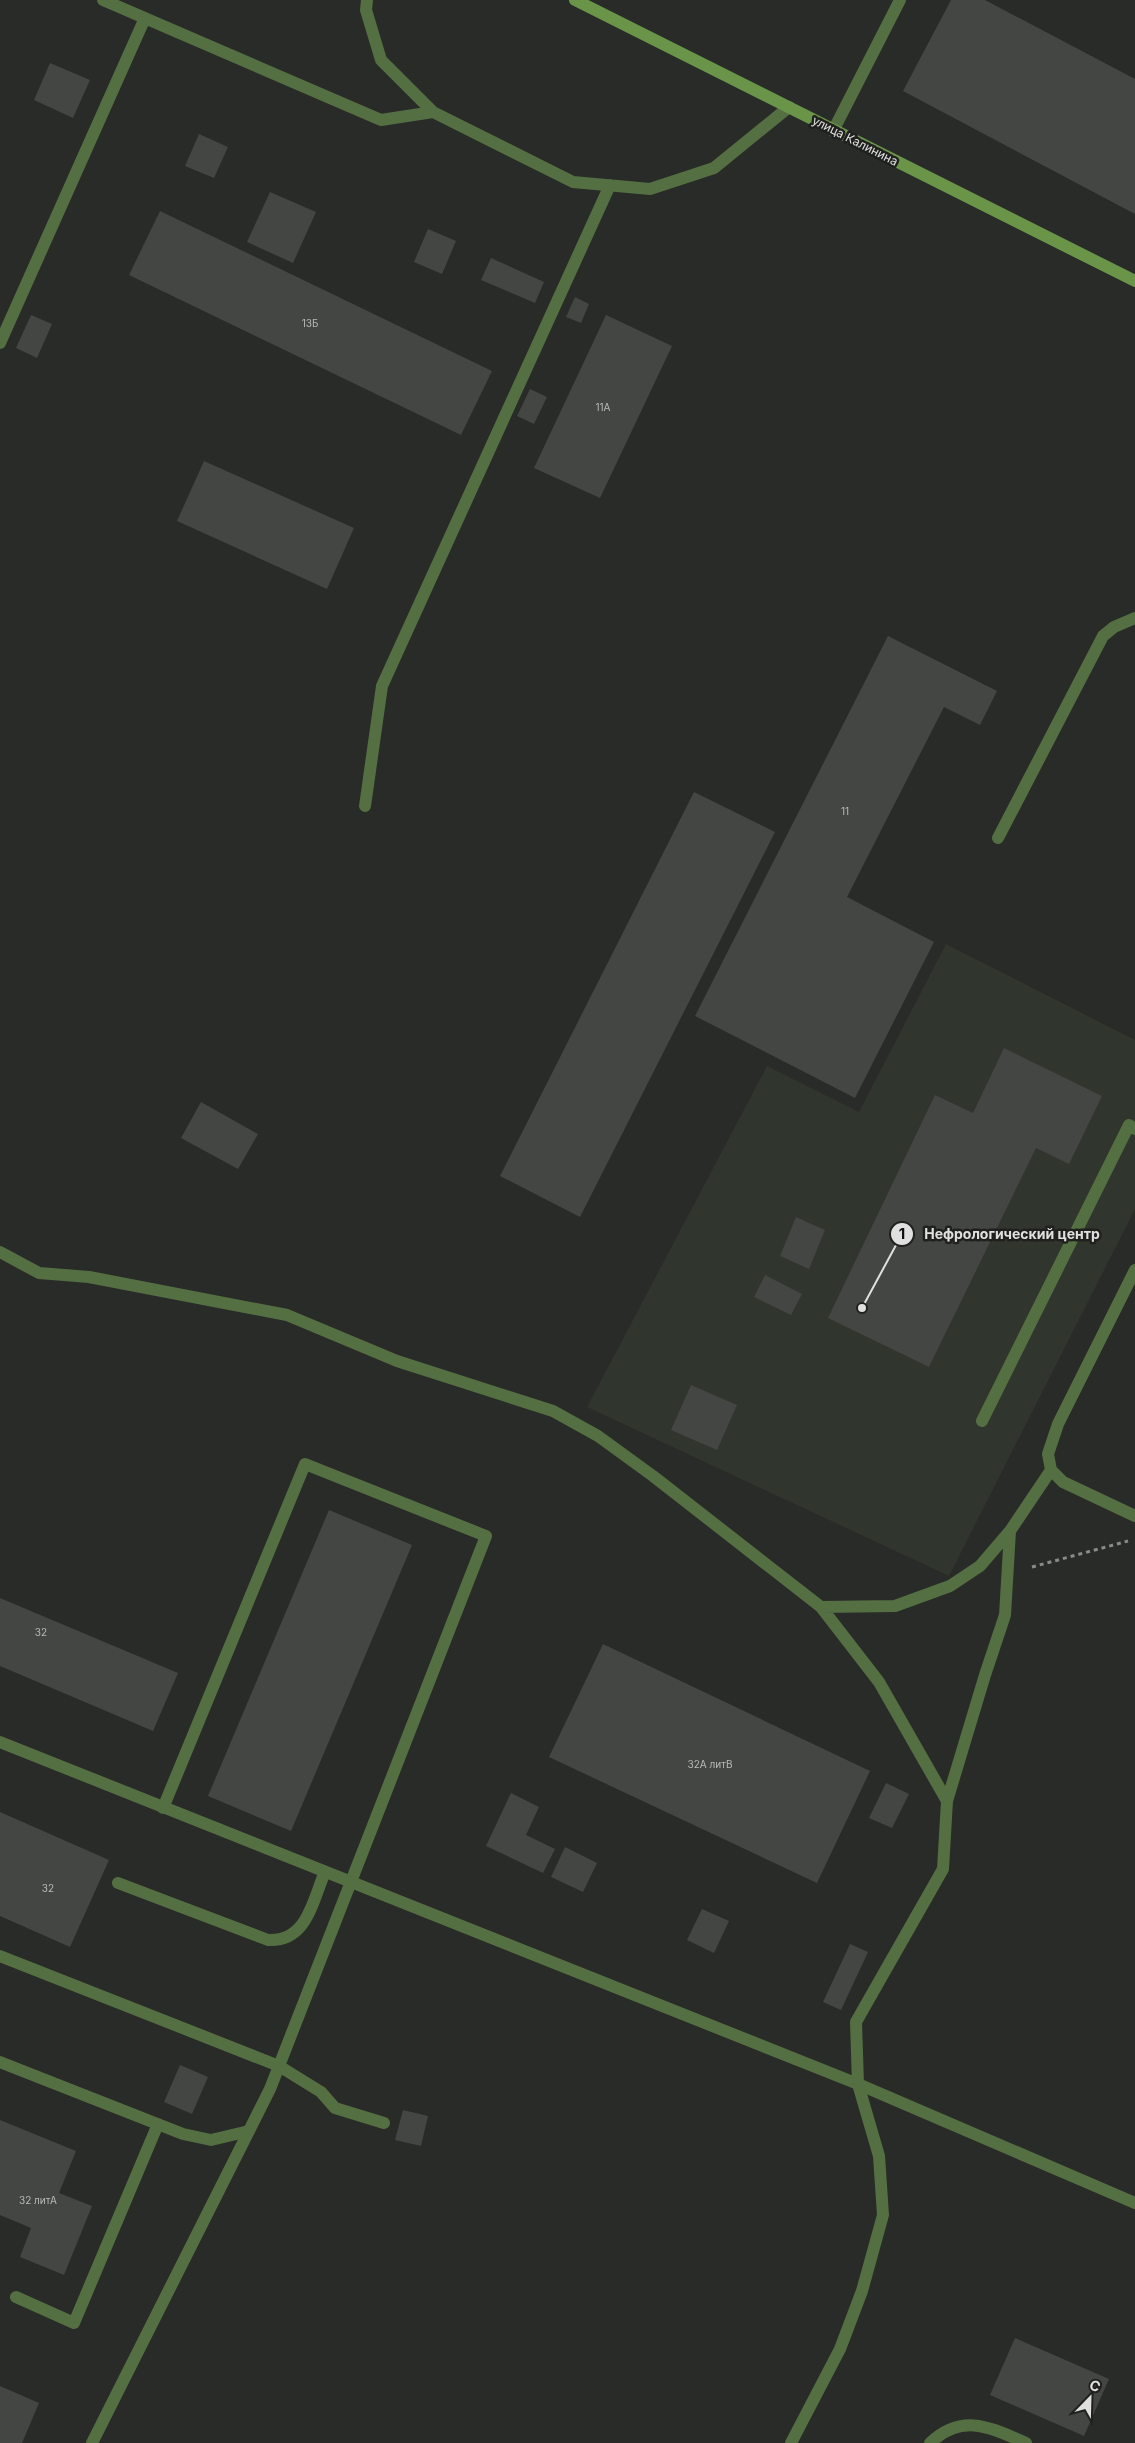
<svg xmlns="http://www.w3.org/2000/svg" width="1135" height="2443" font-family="Inter,sans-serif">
<rect width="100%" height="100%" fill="#292b28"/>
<path fill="#30352d" d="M946,944L1135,1040V1209L949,1576L587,1407L767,1066L859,1112Z"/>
<path fill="#444643" d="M951,0H985L1135,79V214L903,91Z
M50,63L90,80L73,118L34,100Z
M199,134L228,147L214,178L185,166Z
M270,192L316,212L293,263L247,242Z
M160,211L492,371L461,435L129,275Z
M428,229L456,241L442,274L414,262Z
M491,258L544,282L535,303L481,280Z
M575,297L589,304L581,323L566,317Z
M31,315L52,324L37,358L16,348Z
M606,315L672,346L600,498L534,468Z
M530,389L547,397L534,424L517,416Z
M204,461L354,528L327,589L177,521Z
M888,636L997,691L980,725L944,707L847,897L934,942L855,1098L695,1016Z
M694,792L775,832L580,1217L500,1176Z
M1004,1048L1102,1096L1069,1164L1036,1148L929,1367L828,1318L935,1095L973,1113Z
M201,1102L258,1134L238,1169L181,1138Z
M796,1217L825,1230L809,1269L780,1256Z
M765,1275L802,1294L791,1315L754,1297Z
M691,1385L737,1405L717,1450L671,1430Z
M329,1510L412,1545L291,1831L208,1796Z
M0,1598L178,1673L153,1731L0,1666Z
M603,1644L870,1771L817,1883L549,1757Z
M886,1783L909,1794L892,1828L869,1818Z
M511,1793L539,1807L526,1835L555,1849L543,1873L486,1846Z
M0,1812L109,1860L70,1947L0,1916Z
M565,1847L597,1863L583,1892L551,1877Z
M702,1909L729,1921L714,1953L687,1940Z
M850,1944L868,1952L841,2010L823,2002Z
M180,2065L208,2077L192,2114L164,2102Z
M403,2110L428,2116L421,2146L395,2140Z
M0,2120L76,2151L59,2193L92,2206L64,2275L20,2257L31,2228L0,2215Z
M1015,2338L1109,2379L1084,2436L990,2395Z
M0,2386L39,2403L22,2443H0Z"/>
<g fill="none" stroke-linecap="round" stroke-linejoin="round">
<path stroke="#8a8b89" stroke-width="3" stroke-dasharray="4 4" stroke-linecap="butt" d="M1032,1567L1128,1541"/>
<path stroke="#546f41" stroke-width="12" d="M103,0L381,120L433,112
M367,0L366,10L381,60L433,112L573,182L650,189L714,168L789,107
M833,131L900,0
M0,343L145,18
M365,806L382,686L610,185
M998,838L1103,636L1114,627L1135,618
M0,1252L39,1273L89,1277L287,1315L397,1361L553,1411L598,1436L653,1476L821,1607L879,1682L947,1801L943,1869L856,2022L858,2084L879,2156L883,2215L862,2291L840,2349L791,2443
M1135,1270L1058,1424L1048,1454L1051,1470L1063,1482L1135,1516
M982,1421L1129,1125L1135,1129
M821,1607L895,1606L950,1586L980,1566L1010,1531L1051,1470
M947,1801L985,1675L1005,1615L1010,1531
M118,1883L268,1940C307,1942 312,1902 325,1872
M0,1956L279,2066L321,2092L335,2108L384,2123
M0,2062L183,2134L211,2140L249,2131
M16,2297L74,2323L158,2124
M92,2443L270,2089L486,1536L305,1464L163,1808
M930,2443C963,2412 991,2428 1026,2443"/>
<path stroke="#546f41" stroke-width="12" d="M0,1742L858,2084L1135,2203"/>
<path stroke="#6a9549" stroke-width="12" d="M575,0L1135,281"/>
</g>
<g text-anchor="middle" stroke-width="5" stroke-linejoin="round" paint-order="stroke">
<g font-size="10" fill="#b8bab8">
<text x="310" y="327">13Б</text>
<text x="603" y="411">11А</text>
<text x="845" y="815">11</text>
<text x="41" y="1636">32</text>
<text x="710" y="1768">32А литВ</text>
<text x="48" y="1892">32</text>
<text x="38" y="2204">32 литА</text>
</g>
<g font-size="12" fill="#dfe0df" stroke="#20211f">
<text transform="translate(855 141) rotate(27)" y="4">улица Калинина</text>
</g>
</g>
<path fill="none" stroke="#dfe0df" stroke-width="2" d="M862 1308L902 1234"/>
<g fill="#dfe0df" stroke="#20211f" stroke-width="2">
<circle cx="862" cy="1308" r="5"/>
<circle cx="902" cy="1234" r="12"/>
</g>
<g font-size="15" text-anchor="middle" font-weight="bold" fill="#111">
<text x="902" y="1239">1</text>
</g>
<g font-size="14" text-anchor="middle" font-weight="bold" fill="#dfe0df" stroke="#20211f" stroke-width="5" stroke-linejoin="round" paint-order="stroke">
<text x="1012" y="1239">Нефрологический центр</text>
</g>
<g transform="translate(1090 2398) rotate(23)" stroke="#20211f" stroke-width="4" paint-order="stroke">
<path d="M0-4L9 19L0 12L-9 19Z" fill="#dfe0df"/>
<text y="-8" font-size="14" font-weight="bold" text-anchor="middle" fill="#dfe0df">С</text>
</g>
</svg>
